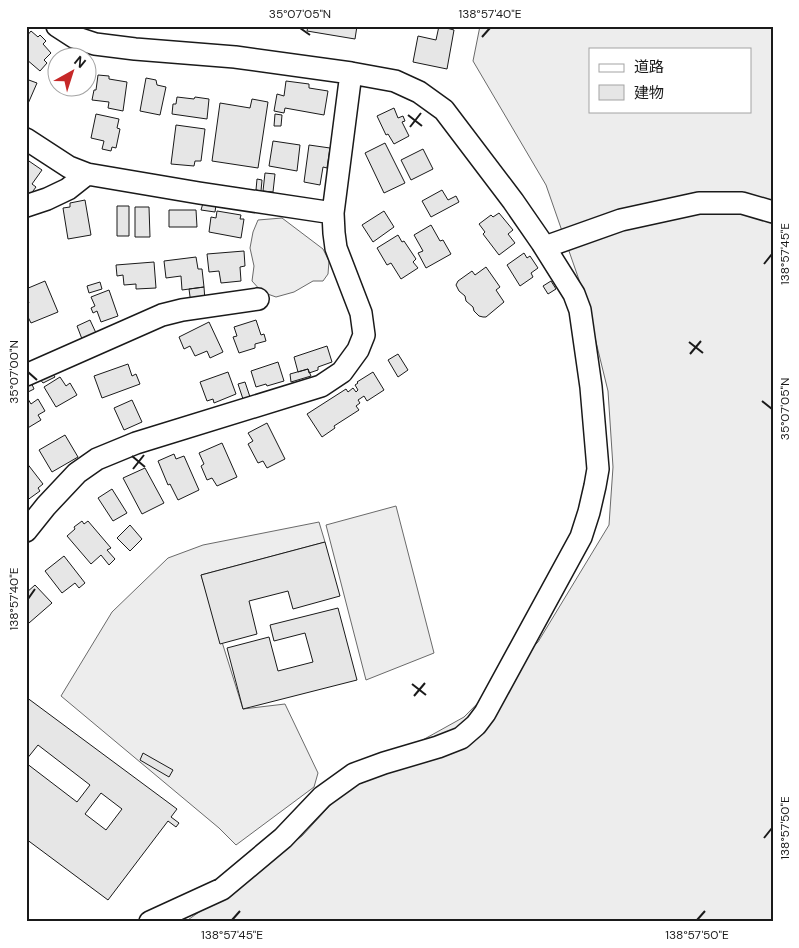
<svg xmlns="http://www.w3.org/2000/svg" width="799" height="948" font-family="'DM Sans','Noto Sans JP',sans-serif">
<rect width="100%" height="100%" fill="#fff"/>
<path fill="#ededed" stroke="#6a6a6a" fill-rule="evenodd" d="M480,26H773V922H185L237,885L302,836L347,787L419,742L464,717L538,642L609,525L613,467L608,391L585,297L546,185L473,61ZM590,49H750V111H590Z
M282,218L323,249L329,261L328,274L323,281H313L294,292L276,297L262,292L252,281L254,266L250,248L253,232L258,220Z
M396,506L434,653L366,680L326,525Z
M319,522L325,542L201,575L243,709L285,704L318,773L314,787L236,845L219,828L61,696L112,612L168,558L203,545Z"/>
<path fill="#e6e6e6" stroke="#1a1a1a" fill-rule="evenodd" d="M308,26H357L355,39L307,31Z
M439,26L454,30L447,69L413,62L418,36L436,40Z
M31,31L38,37L40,35L46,41L43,44L51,53L44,60L47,63L40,71L26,59V46L28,44L26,43V37Z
M98,75L109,76V79L127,82L123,111L108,108L109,102L92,100L94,90H96Z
M146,78L156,80L157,85L166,87L160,115L140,111Z
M26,79L37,83L27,106H26Z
M286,81L309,84V88L328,91L324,115L285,108L284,113L274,111L277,94L284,96Z
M177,97L194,99L195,97L209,99L207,119L172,114L173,104H176Z
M252,99L268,102L258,168L212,161L220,103L250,108Z
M394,108L398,118L403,116L405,121L402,122L409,136L394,144L388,134L386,135L377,116Z
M96,114L119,119L117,128L120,129L116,148L112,147L111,151L102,149L104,141L91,138Z
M275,114L282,115L281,126H274Z
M176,125L205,129L201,161H195L194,166L171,164Z
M273,141L300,145L297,171L269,166Z
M385,143L405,183L384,193L365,153Z
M309,145L330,148L327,168L323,167L320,185L304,182Z
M423,149L433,169L411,180L401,160Z
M26,159L42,170L32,184L36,187L30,195L26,192Z
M265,173L275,174L273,192L263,191Z
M257,179L262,180L261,191L256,190Z
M442,190L448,200L456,196L459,202L431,217L422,201Z
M85,200L91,235L68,239L63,208L70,207V203Z
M203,203L216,205L215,212L201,210Z
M117,206H129V236H117Z
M135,207H149L150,237H135Z
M169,210H196L197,227H169Z
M217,211L241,215L240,219H244L241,238L209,232L211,217L216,218Z
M384,211L394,227L373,242L362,225Z
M499,213L513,230L508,234L515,243L499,255L483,234L485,232L479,224L491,215L493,217Z
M431,225L440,241L443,240L451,254L426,268L418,253L423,251L414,235Z
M398,235L402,242L404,241L416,259L413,262L418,268L401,279L391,263L387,265L377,248Z
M244,251L245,266L240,267L241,281L221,283L219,271L209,272L207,254Z
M524,253L527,258L530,256L538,268L531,273L533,277L520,286L507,265Z
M196,257L198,269H202L204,287L182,290L181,276L166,278L164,261Z
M154,262L156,288L136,289V284L124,285L123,275L117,276L116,265Z
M486,267L500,287L496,290L504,302L486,317H483L479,316L474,311L473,307L466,301L465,296L459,291L456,285L458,281L472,271L475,275Z
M45,281L58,312L31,323L26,313V304L29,303L26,297V289Z
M551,281L556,289L548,294L543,286Z
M100,282L102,289L89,293L87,286Z
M204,287L205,301L191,304L189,289Z
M109,290L118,316L101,322L97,311L93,313L91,308L95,306L91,297Z
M90,320L96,333L82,339L77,326Z
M256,320L261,335L264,334L266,341L255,344V348L239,353L233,337L237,336L234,327Z
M209,322L223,352L210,358L207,351L195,356L190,346L184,349L179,337Z
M327,346L332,362L318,367V370L309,373L308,369L298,372L294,357Z
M398,354L408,370L398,377L388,360Z
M278,362L284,381L267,386L266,384L256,387L251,371Z
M128,364L132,376L136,374L140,384L102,398L94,376Z
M308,369L311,376L291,382L290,374Z
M51,371L55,377L43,383L39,378Z
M228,372L236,394L214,403L213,399L207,401L200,382Z
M373,372L384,390L367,401L364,396L358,400L360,403L356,406L359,410L334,426L335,428L322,437L307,414L346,389L348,392L353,388L356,392L358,390L355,385L358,383L357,382Z
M60,377L66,386L70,383L77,395L56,407L44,387Z
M31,382L34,389L26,393V385Z
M245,382L250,397L243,399L238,384Z
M28,399L31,404L38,399L45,411L38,415L41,420L26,429V400Z
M132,400L142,422L124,430L114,408Z
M267,423L285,459L267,468L263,461L258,463L248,444L253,441L248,433Z
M65,435L78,457L52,472L39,450Z
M222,443L237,477L217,486L212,478L207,480L201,466L204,464L199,453Z
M174,454L176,459L184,456L199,490L178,500L170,484L168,485L158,461Z
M26,462L43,484L38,488L40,491L26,501Z
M145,468L164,503L142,514L123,478Z
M112,489L127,513L113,521L98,498Z
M82,521L84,524L88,521L111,548L107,550L115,559L109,565L101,555L91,564L67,536L75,529L74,527Z
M130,525L142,539L130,551L117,538Z
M325,542L340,596L293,609L288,591L249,601L257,634L220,644L201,575Z
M64,556L85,583L79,588L75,583L62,593L45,571Z
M35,585L52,603L29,623L26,620V593Z
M338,608L357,680L243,709L227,648L269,637L278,671L313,662L305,633L274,641L270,625Z
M26,697L177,809L171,817L179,823L176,827L168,821L108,900L26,839V763L77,802L90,785L38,745L26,760ZM101,793L122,809L106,830L85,814Z
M143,753L173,770L169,777L140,760Z"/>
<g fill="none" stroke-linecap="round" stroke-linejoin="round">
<g stroke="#1a1a1a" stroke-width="24">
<path id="minor" d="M57,26L74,37L95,44L135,49L235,57L351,73L395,81L419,92L444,110L513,201L542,243L574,294L580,310L591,387L598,469L595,486L589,512L581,537L485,713L476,725L461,738L438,747L384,763L354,774L322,797L283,838L222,889L150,922
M26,139L69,167L87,174L199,193L333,213
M26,206L47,199L68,189L87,174
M545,247L621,220L699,203H742L773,212
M26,375L162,315L182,310L258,299
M26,531L46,506L77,473L97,459L136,443L321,386L342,372L358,350L364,335L361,313L336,248L334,233L333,213L351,73"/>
</g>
<use href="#minor" stroke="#fff" stroke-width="21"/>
</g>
<path fill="none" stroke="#1a1a1a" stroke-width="2" d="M300,28L310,35M482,37L490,28M408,115L422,126M410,127L421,113M764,264L772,254M689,342L703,353M690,354L701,341M28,372L37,380M762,401L772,409M132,456L145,467M133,469L144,455M28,599L35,589M412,684L426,695M414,696L425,683M764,838L772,828M232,920L240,911M697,920L705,911"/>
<rect width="799" height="948" fill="none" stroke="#ffffff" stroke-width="55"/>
<rect x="589" y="48" width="162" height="65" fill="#ffffff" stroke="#a3a3a3"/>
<rect x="599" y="64" width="25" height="8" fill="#ffffff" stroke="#a3a3a3"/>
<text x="634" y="72" font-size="15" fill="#1a1a1a">道路</text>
<rect x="599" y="85" width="25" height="15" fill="#e6e6e6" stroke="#a3a3a3"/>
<text x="634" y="98" font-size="15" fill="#1a1a1a">建物</text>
<g transform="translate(72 72) rotate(39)"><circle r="24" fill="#ffffff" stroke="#a3a3a3"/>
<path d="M0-4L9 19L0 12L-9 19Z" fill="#c62828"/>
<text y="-8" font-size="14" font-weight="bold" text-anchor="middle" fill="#1a1a1a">N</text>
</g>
<rect x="28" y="28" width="744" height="892" fill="none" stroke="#1a1a1a" stroke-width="2"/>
<g font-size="12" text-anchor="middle" fill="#1a1a1a">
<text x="300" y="18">35°07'05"N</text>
<text x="490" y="18">138°57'40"E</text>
<text transform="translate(785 254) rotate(-90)" y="4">138°57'45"E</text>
<text transform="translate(14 372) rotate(-90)" y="4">35°07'00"N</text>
<text transform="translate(785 409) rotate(-90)" y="4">35°07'05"N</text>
<text transform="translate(14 599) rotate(-90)" y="4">138°57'40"E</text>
<text transform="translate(785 828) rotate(-90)" y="4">138°57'50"E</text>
<text x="232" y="939">138°57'45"E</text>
<text x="697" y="939">138°57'50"E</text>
</g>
</svg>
